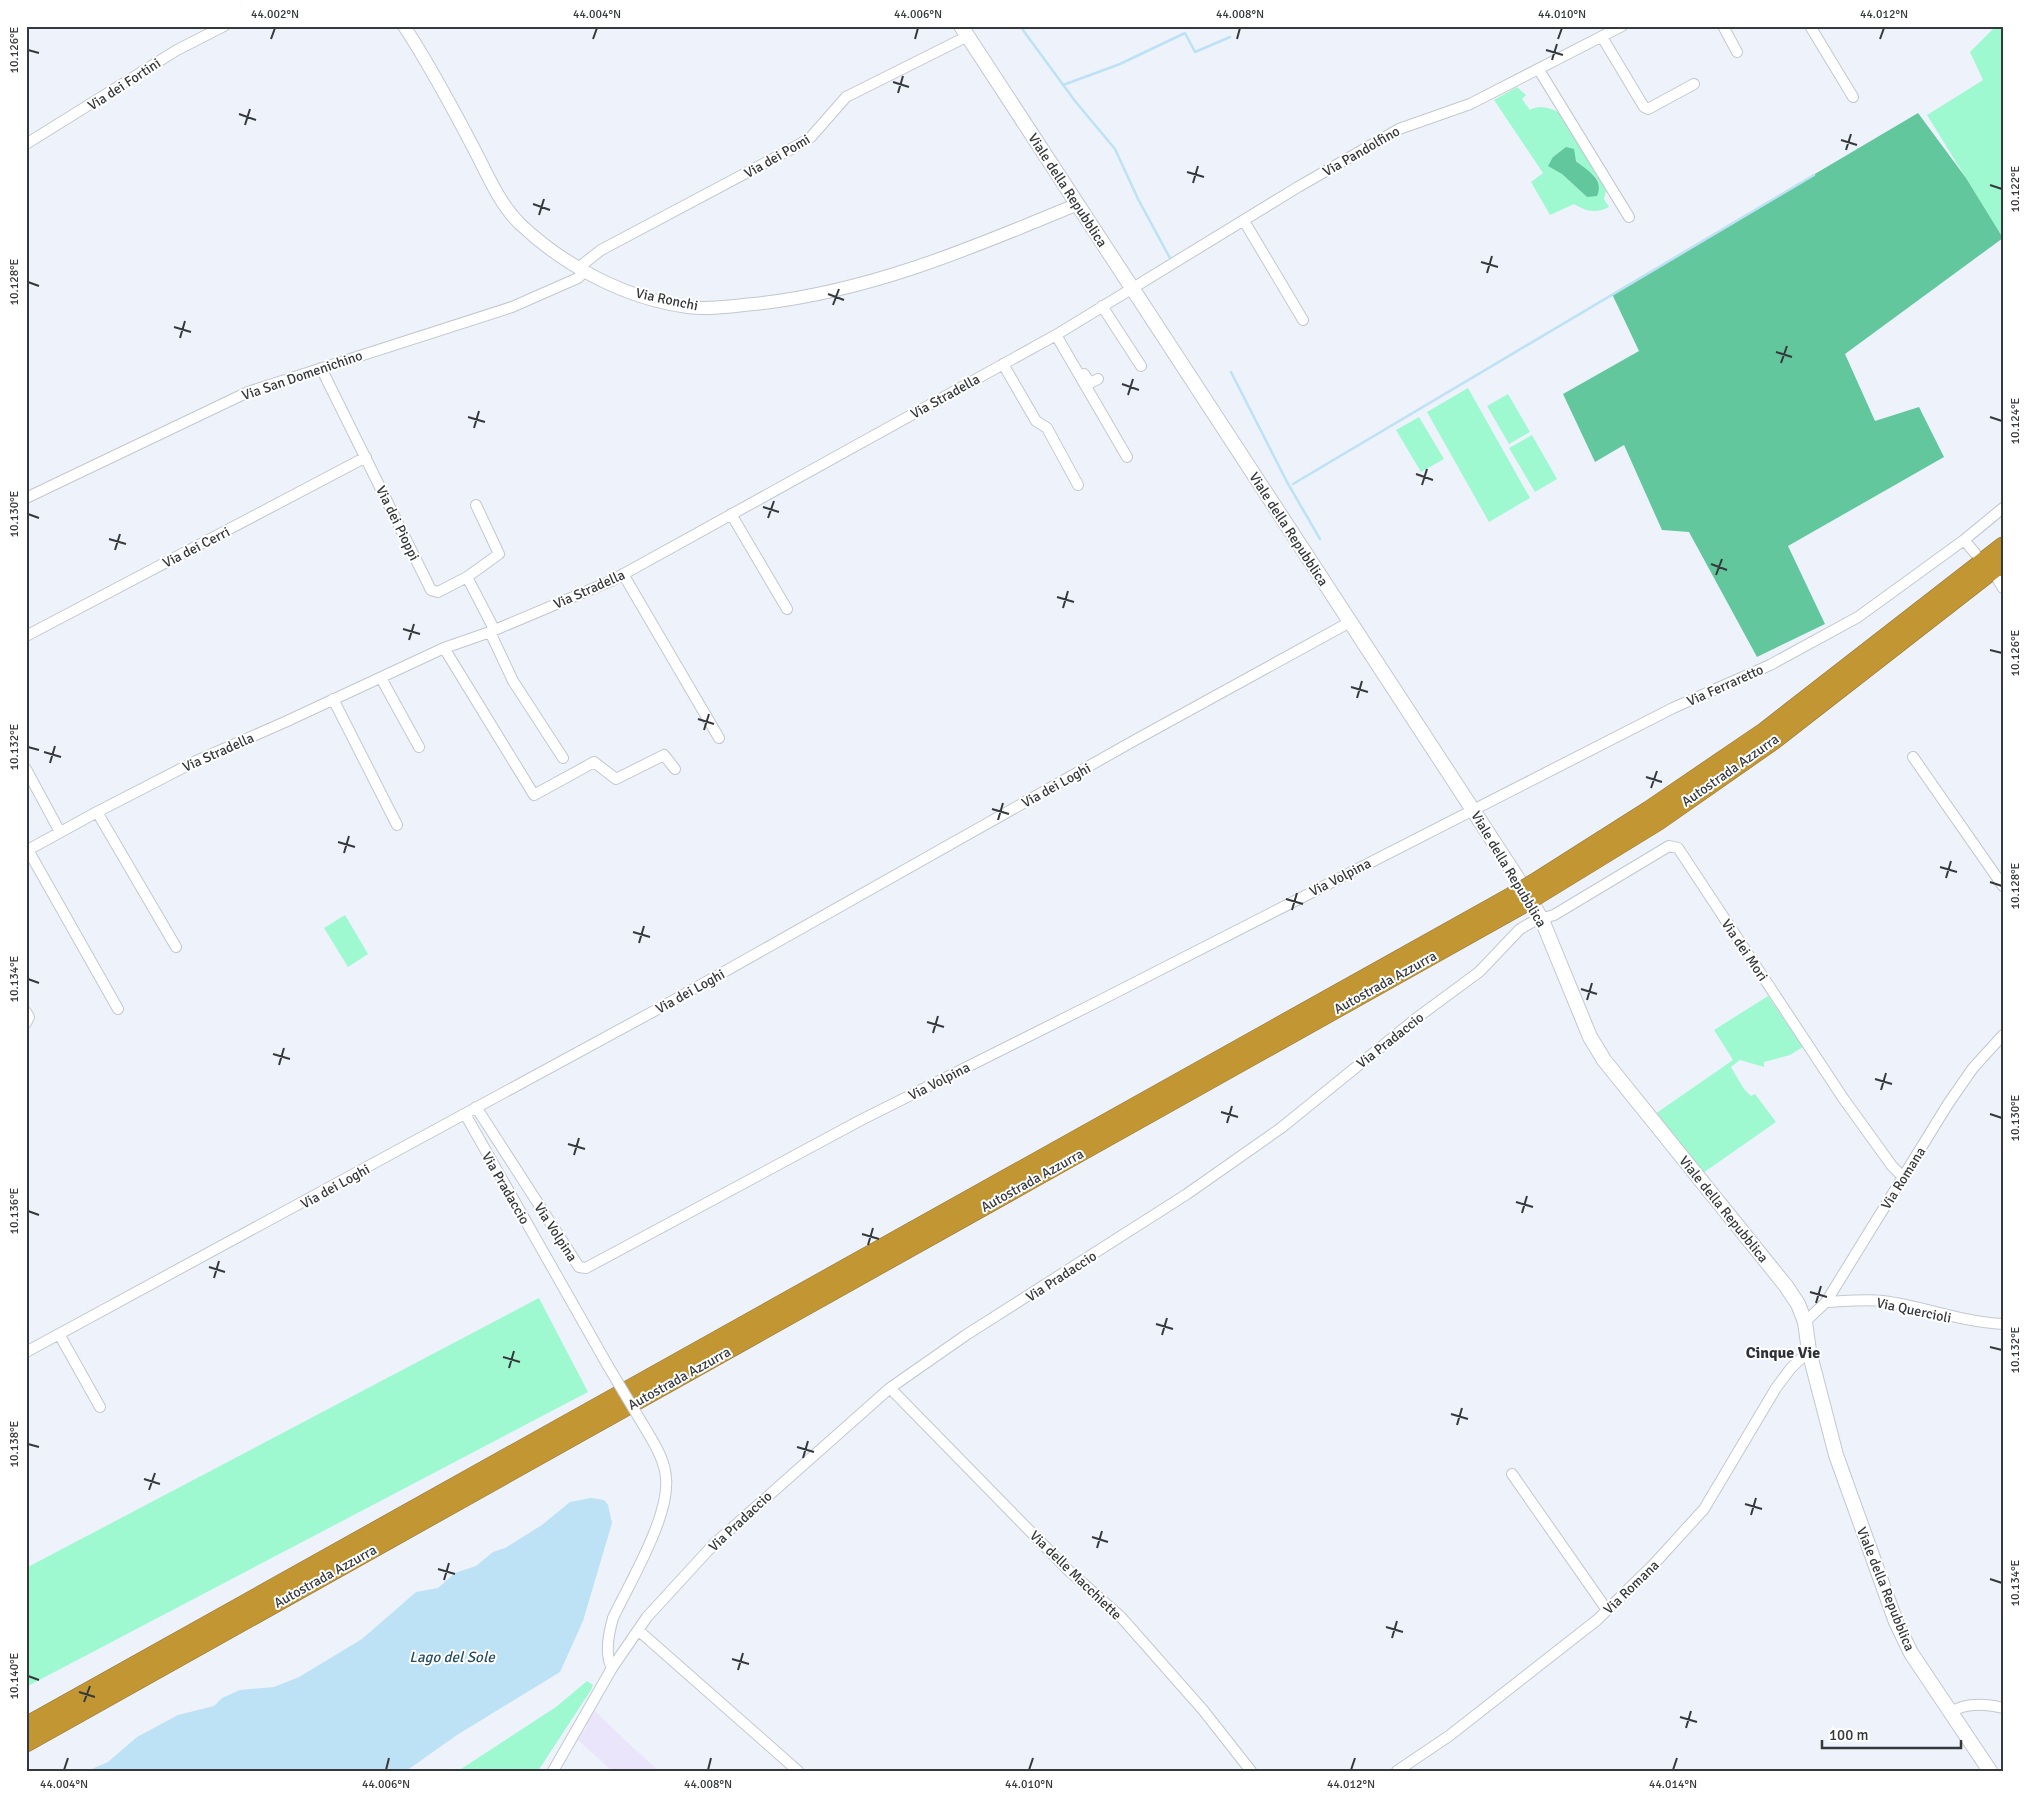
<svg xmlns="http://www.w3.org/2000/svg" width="2029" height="1797" font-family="Signika,sans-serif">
<rect width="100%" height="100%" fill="#eef3fb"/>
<path fill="#ebe5fb" d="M591,1707L627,1742L659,1771H612L577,1739L587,1727L583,1723Z"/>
<path fill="#9ff9d0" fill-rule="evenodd" d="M1996,26H2003V238L1927,115L1983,80L1970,52Z
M1517,87L1526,95L1522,99L1530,110C1539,104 1552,108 1561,114L1607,186L1604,199L1609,207C1596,214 1585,211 1574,204L1550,215L1531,182L1543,173L1494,100ZM1566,147L1580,165L1595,176L1598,193L1587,197L1562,174L1553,157Z
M1468,388L1530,498L1489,522L1427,412Z
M1508,394L1530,432L1509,444L1487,406Z
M1419,417L1444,459L1421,472L1396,430Z
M1532,435L1557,479L1535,492L1509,448Z
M345,915L368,954L348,967L324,928Z
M1768,996L1803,1047L1790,1055L1764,1062V1067L1740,1060L1731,1067L1744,1089L1751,1096L1755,1094L1776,1122L1703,1173L1655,1114L1733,1060L1714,1030Z
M539,1298L588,1392L26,1687V1568Z
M587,1681L593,1685L591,1690L538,1771H458L556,1707Z"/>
<path fill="#62c79c" d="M1918,113L1966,178L2003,238L1845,354L1875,421L1919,407L1944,457L1788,546L1825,624L1757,657L1689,532L1662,530L1624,445L1595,462L1563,394L1639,351L1612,294Z
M1566,147L1574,149L1576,161C1586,170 1605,178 1597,196L1587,197L1562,174L1548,166L1553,157Z"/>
<path fill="#bde1f5" d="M591,1498L604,1500L608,1505L612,1523L583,1621L560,1672L457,1735L406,1771H87L108,1762L137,1737L178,1715L214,1706L222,1698L240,1690L274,1687L299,1677L362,1639L416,1592L438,1588L455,1573L476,1566L493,1552L505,1548L542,1525L570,1502Z"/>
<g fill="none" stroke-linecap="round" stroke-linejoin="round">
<path stroke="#bde1f5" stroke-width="2.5" d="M1020,26L1075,101L1115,149L1138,199L1171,260
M1063,85L1120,64L1185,33L1195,52L1230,37
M1231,372L1287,482L1320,539
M1293,484L1814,175"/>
<g stroke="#c2c8cf" stroke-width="12">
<path id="minor" d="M1723,26L1737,52
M1810,26L1853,97
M1602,37L1644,107L1648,109L1694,84
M1539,70L1629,217
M26,144L177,50L224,26
M1244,221L1303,320
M578,268L601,250L795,147L811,137L846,97L968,36
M1102,306L1141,366
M1056,335L1127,457
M1003,364L1036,421L1047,428L1078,485
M321,368L431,590L438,592L467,577L494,629
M1084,374L1090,383L1098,379
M26,498L248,392L512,307L578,278L584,272
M731,514L787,609
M1964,540L1975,553
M623,574L719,738
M467,577L499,554L476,505
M1998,580L2003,588
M490,632L513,681L563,758
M26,636L366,457
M444,648L534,795L594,762L616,779L664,755L675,769
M381,678L419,747
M333,699L397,825
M1913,757L2003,886
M26,769L60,832
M97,812L176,947
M28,850L118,1009
M26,851L97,812L196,761L285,722L444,648L490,632L611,581L1056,335L1298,187L1399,129L1470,104L1622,26
M26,1012L29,1017L26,1023
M476,1107L579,1267L586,1268L861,1120L1097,1002L1673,708L1770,665L1858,617L1964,540L2003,508
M465,1114L608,1366
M1826,1302C1849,1301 1873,1298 1896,1303C1933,1310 1965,1322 2003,1324
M1805,1322L1826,1302L1948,1104L1973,1068L2003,1035
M59,1334L100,1407
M26,1352L667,1004L1137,739L1350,622
M890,1388L1068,1570L1121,1617L1203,1710L1251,1771
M1512,1474L1607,1610
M638,1630L798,1771
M612,1668C604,1654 609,1632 613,1618C630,1582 670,1516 666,1478C665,1463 658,1450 651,1438
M1950,1713C1965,1702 1986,1704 2003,1708
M553,1771L612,1668L647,1617L714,1544L890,1388L966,1335L1187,1194L1281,1128L1418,1017L1479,972L1520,929L1534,921L1554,915L1669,846L1678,848L1843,1098L1892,1166L1904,1178
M1397,1771L1449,1736L1597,1620L1654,1564L1704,1509L1776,1388L1791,1368L1809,1351"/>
</g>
<g stroke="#c2c8cf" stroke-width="14">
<path id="tertiary" d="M404,26C429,64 451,105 472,145C486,171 498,202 519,223C564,266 626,299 688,307C709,310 732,306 754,304C869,292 972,248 1078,204"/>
</g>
<g stroke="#c2c8cf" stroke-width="16">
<path id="secondary" d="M961,26L1518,879L1542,920L1590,1037L1604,1060L1786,1286L1798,1304L1805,1322L1809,1351L1836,1455L1896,1622L1911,1653L1990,1771"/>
</g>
<g stroke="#927537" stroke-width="19">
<path id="motorway" d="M1534,883L1649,810L1765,731L2003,546
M1538,895L1657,822L1773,741L2003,562
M26,1726L1512,896
M26,1743L1520,906"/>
</g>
<use href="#minor" stroke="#fff" stroke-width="10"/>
<use href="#tertiary" stroke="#fff" stroke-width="12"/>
<use href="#secondary" stroke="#fff" stroke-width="14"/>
<use href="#motorway" stroke="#c39634" stroke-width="18"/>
<g stroke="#c2c8cf" stroke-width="12" stroke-linecap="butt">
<path id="minor-bridge" d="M608,1366L651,1438"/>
</g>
<g stroke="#927537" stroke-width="19" stroke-linecap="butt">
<path id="motorway-bridge" d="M1512,896L1534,883
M1520,906L1538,895"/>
</g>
<use href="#minor-bridge" stroke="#fff" stroke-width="10"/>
<use href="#motorway-bridge" stroke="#c39634" stroke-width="18"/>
</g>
<path fill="none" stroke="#36393c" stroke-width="2" d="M271,39L275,28M593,39L597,28M915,39L918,28M1237,39L1240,28M1558,39L1562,28M1880,39L1884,28M28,50L39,53M1546,50L1563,55M1552,60L1557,44M893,82L909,87M898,93L903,76M239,114L256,120M245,125L250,109M1841,140L1857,145M1846,150L1851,134M1187,172L1204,177M1193,183L1198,166M1990,185L2002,189M533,204L550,210M539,215L544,199M1481,262L1498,267M1487,273L1492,256M28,282L39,286M828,294L844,300M833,305L839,289M174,327L191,332M180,338L185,321M1776,352L1792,357M1781,363L1787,346M1122,384L1139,390M1128,395L1133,379M468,417L485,422M1990,417L2002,421M474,428L479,411M1416,474L1433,480M1422,485L1427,469M763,507L779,512M28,514L39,518M768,518L774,501M109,539L126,544M115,550L120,534M1711,564L1727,570M1716,575L1722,559M1057,597L1074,602M1063,608L1068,591M403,629L420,634M409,640L414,624M1990,650L2002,653M1351,687L1368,692M1357,698L1362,681M698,719L714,724M704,730L709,714M28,747L39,750M44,752L61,757M50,763L55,746M1646,777L1662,782M1651,788L1657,771M992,809L1009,814M998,820L1003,803M338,842L355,847M344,853L349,836M1940,867L1957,872M1946,878L1951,861M1990,882L2002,886M1286,899L1303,904M1292,910L1297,893M633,932L650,937M639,943L644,926M28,979L39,983M1581,989L1597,994M1587,1000L1592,983M927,1022L944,1027M933,1033L938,1016M273,1054L290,1059M279,1065L284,1048M1875,1079L1892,1084M1881,1090L1886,1073M1221,1112L1238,1117M1990,1114L2002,1118M1227,1123L1232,1106M568,1144L585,1149M574,1155L579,1138M1516,1202L1533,1207M28,1211L39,1215M1522,1213L1527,1196M862,1234L879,1239M868,1245L873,1228M209,1267L225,1272M214,1278L219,1261M1810,1292L1827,1297M1816,1303L1821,1286M1156,1324L1173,1329M1162,1335L1167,1318M1990,1347L2002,1350M503,1357L520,1362M509,1368L514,1351M1451,1414L1468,1419M1457,1425L1462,1408M28,1444L39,1447M797,1447L814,1452M803,1458L808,1441M144,1479L160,1484M149,1490L155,1473M1745,1504L1762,1509M1751,1515L1756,1498M1092,1537L1108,1542M1097,1548L1102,1531M438,1569L455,1574M1990,1579L2002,1583M444,1580L449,1563M1386,1627L1403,1632M1392,1638L1397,1621M732,1659L749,1664M738,1670L743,1653M28,1676L39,1680M79,1692L95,1697M84,1702L90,1686M1680,1717L1697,1722M1686,1728L1691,1711M64,1770L68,1758M386,1770L389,1758M708,1770L711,1758M1029,1770L1033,1758M1351,1770L1355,1758M1673,1770L1677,1758"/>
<g text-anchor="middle" stroke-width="4" stroke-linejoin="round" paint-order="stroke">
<g font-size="14" fill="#36393c" stroke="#fff">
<text transform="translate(124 84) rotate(-33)" y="5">Via dei Fortini</text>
<text transform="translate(1361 151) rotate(-30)" y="5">Via Pandolfino</text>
<text transform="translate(777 156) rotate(-30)" y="5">Via dei Pomi</text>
<text transform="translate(1068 190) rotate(57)" y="5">Viale della Repubblica</text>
<text transform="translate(667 299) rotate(12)" y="5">Via Ronchi</text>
<text transform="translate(302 375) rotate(-19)" y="5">Via San Domenichino</text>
<text transform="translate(945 396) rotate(-29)" y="5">Via Stradella</text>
<text transform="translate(398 523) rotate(64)" y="5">Via dei Pioppi</text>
<text transform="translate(1289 529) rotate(57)" y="5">Viale della Repubblica</text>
<text transform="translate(196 547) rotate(-27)" y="5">Via dei Cerri</text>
<text transform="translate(589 589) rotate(-24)" y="5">Via Stradella</text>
<text transform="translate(1725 685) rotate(-24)" y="5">Via Ferraretto</text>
<text transform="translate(218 752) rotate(-24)" y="5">Via Stradella</text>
<text transform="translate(1730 770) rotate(-35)" y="5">Autostrada Azzurra</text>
<text transform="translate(1056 785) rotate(-29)" y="5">Via dei Loghi</text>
<text transform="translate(1509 869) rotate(59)" y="5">Viale della Repubblica</text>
<text transform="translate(1340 877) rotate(-27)" y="5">Via Volpina</text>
<text transform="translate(1745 950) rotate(56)" y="5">Via dei Mori</text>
<text transform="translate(1385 982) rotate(-29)" y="5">Autostrada Azzurra</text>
<text transform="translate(690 991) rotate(-29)" y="5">Via dei Loghi</text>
<text transform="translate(1390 1040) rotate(-38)" y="5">Via Pradaccio</text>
<text transform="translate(939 1081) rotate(-27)" y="5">Via Volpina</text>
<text transform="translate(1903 1178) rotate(-58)" y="5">Via Romana</text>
<text transform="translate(1032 1180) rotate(-29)" y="5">Autostrada Azzurra</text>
<text transform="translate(335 1186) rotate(-29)" y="5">Via dei Loghi</text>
<text transform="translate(506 1188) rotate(60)" y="5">Via Pradaccio</text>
<text transform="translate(1724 1209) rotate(51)" y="5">Viale della Repubblica</text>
<text transform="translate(556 1232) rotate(57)" y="5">Via Volpina</text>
<text transform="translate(1061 1276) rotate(-33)" y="5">Via Pradaccio</text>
<text transform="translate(1914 1310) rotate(12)" y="5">Via Quercioli</text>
<text transform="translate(679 1378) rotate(-29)" y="5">Autostrada Azzurra</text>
<text transform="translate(740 1521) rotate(-43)" y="5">Via Pradaccio</text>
<text transform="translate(1076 1575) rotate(44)" y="5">Via delle Macchiette</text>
<text transform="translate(325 1576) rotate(-29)" y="5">Autostrada Azzurra</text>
<text transform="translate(1631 1587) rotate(-44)" y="5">Via Romana</text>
<text transform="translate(1886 1589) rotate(68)" y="5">Viale della Repubblica</text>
</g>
<g font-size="15" font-style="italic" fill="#264f64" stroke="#fff">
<text x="452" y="1662">Lago del Sole</text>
</g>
<g font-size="16" font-weight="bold" fill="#2f3339" stroke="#fff">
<text x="1783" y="1358">Cinque Vie</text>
</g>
</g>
<rect width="2029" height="1797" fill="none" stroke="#ffffff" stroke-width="55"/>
<path d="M1822 1740v8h139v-8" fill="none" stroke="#36393c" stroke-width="2.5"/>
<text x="1829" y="1740" font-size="15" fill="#36393c" stroke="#ffffff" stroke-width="4" paint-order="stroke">100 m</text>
<rect x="28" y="28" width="1974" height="1742" fill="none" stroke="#36393c" stroke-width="2"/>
<g font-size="12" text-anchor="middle" fill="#36393c">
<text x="275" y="18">44.002°N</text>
<text x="597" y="18">44.004°N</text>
<text x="918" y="18">44.006°N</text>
<text x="1240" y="18">44.008°N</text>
<text x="1562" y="18">44.010°N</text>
<text x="1884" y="18">44.012°N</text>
<text transform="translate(14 50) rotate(-90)" y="4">10.126°E</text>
<text transform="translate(2015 189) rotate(-90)" y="4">10.122°E</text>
<text transform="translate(14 282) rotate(-90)" y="4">10.128°E</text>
<text transform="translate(2015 421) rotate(-90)" y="4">10.124°E</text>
<text transform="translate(14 514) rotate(-90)" y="4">10.130°E</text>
<text transform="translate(2015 653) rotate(-90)" y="4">10.126°E</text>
<text transform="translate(14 747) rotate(-90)" y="4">10.132°E</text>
<text transform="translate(2015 886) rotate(-90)" y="4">10.128°E</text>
<text transform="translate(14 979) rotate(-90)" y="4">10.134°E</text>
<text transform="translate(2015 1118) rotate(-90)" y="4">10.130°E</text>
<text transform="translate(14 1211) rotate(-90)" y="4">10.136°E</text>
<text transform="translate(2015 1350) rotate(-90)" y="4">10.132°E</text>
<text transform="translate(14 1444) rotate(-90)" y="4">10.138°E</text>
<text transform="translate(2015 1583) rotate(-90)" y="4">10.134°E</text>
<text transform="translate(14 1676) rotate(-90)" y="4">10.140°E</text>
<text x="64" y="1788">44.004°N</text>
<text x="386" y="1788">44.006°N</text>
<text x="708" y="1788">44.008°N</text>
<text x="1029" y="1788">44.010°N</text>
<text x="1351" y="1788">44.012°N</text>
<text x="1673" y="1788">44.014°N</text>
</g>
</svg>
